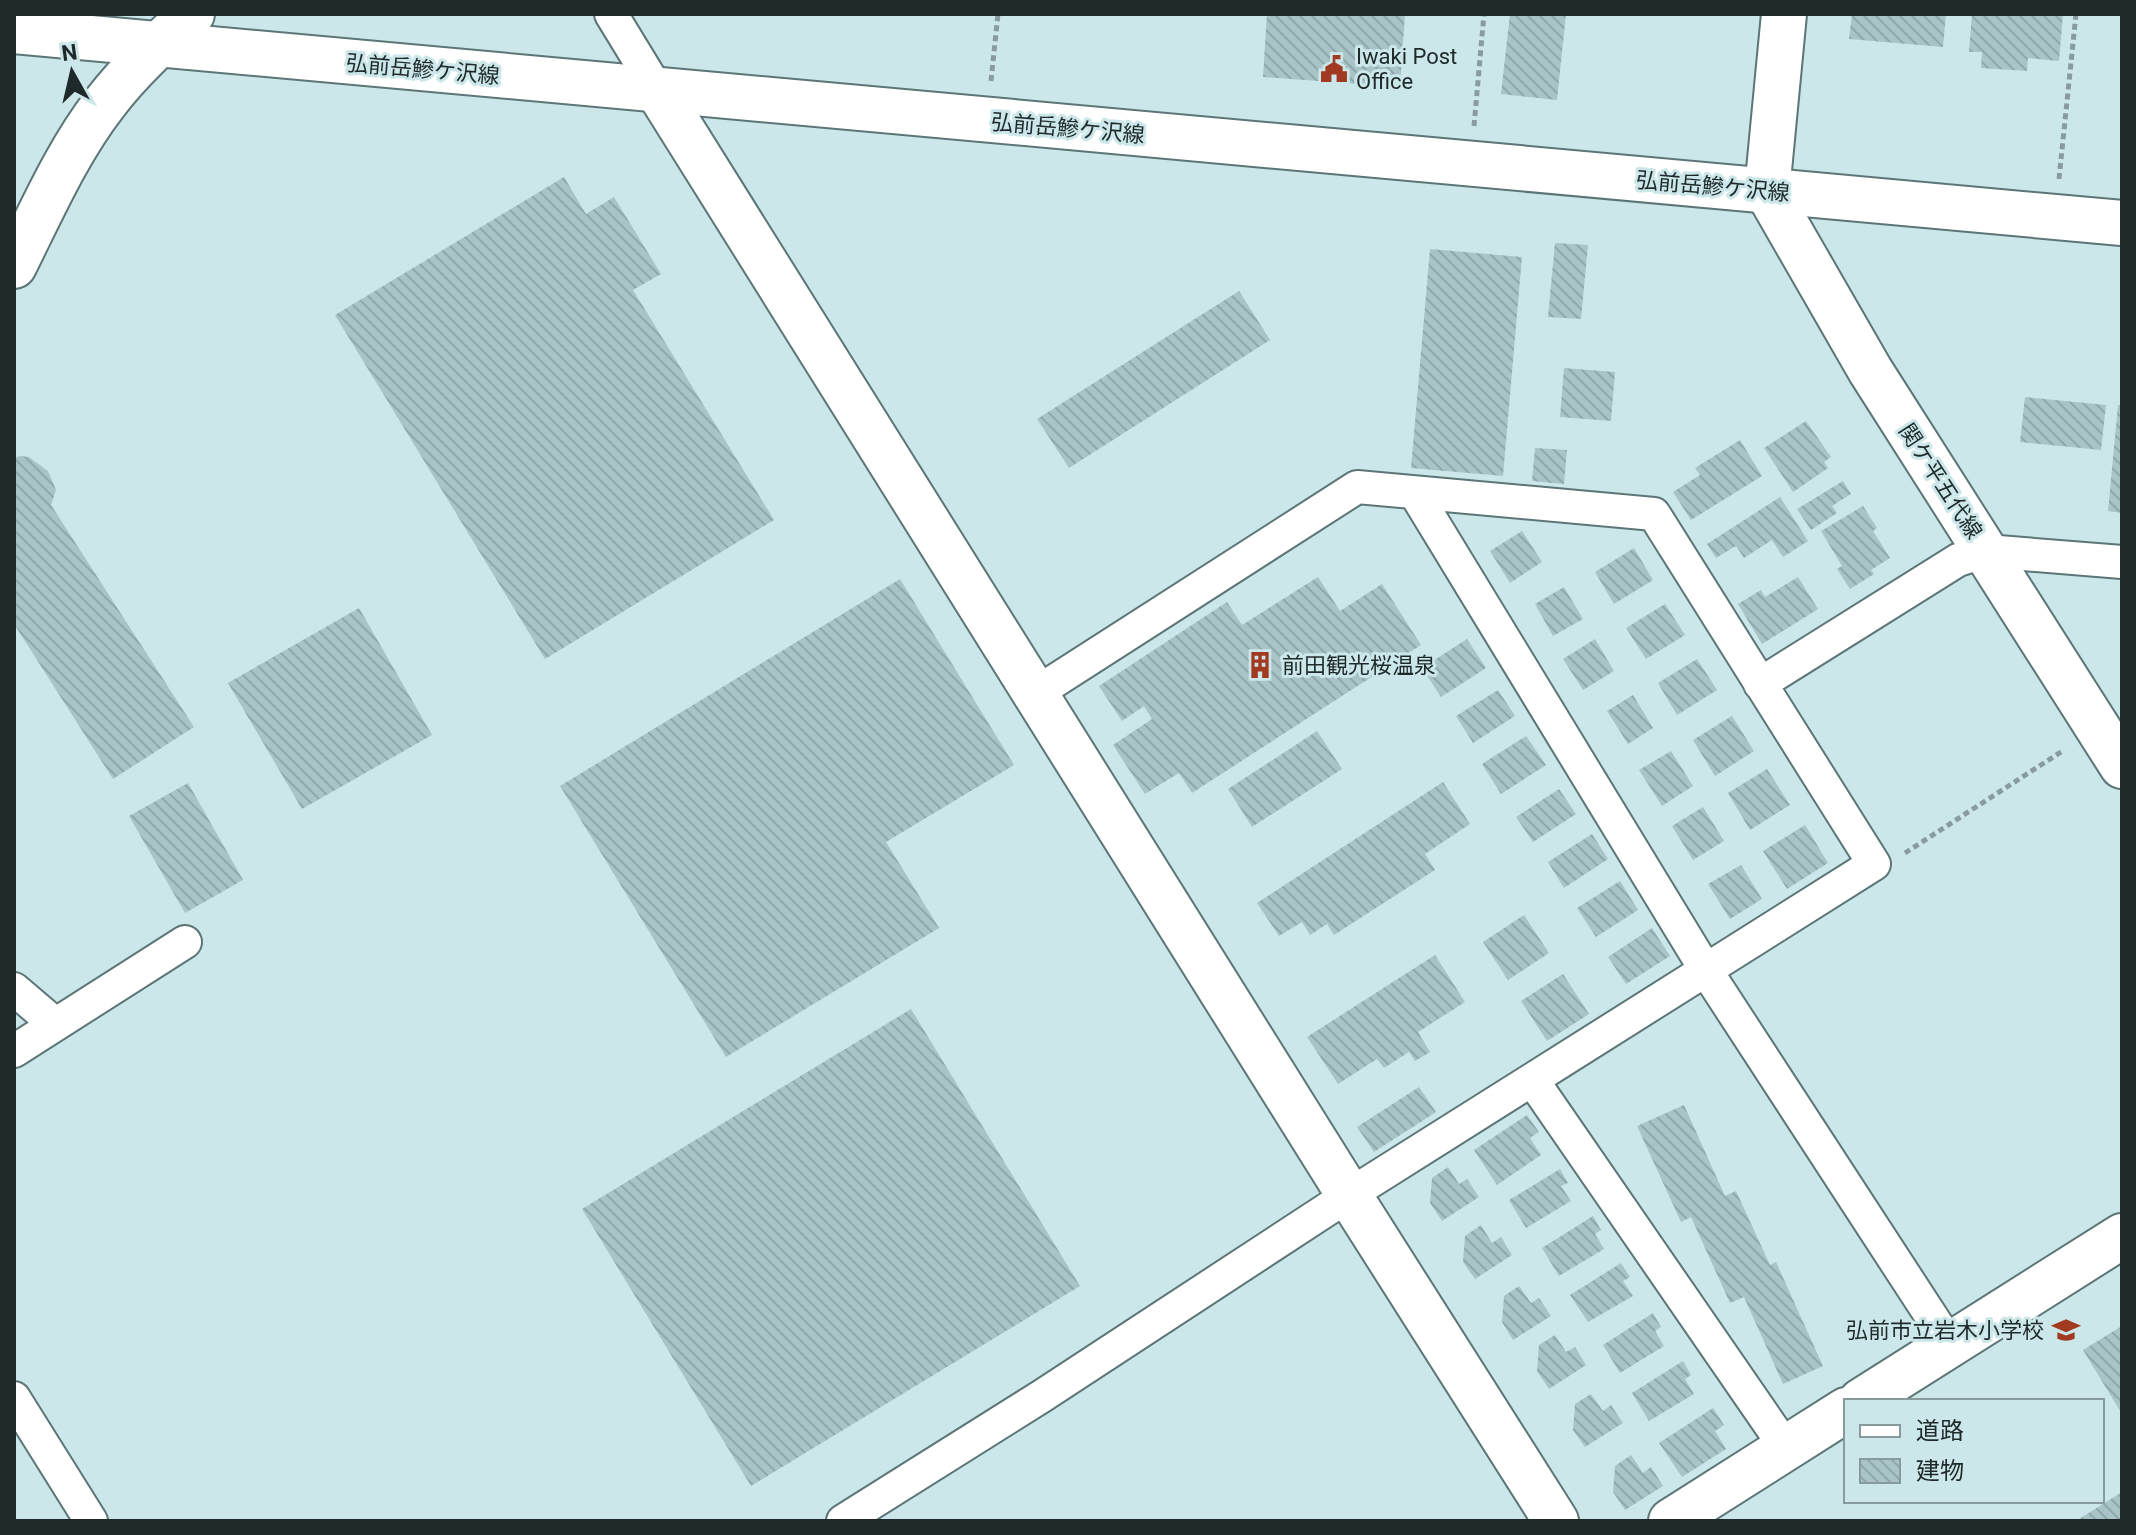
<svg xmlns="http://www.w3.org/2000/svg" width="2136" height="1535" font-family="Roboto,'Noto Sans JP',sans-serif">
<defs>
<pattern id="building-back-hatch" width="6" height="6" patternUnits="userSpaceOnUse" patternTransform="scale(2)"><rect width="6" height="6" fill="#a9c4c6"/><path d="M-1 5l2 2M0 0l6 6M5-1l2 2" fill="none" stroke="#91a8aa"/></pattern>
</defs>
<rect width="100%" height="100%" fill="#cce7e9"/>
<path fill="url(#building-back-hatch)" d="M1267,14H1405L1400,87L1263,77Z
M1510,14H1566L1557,100L1501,94Z
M1852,14H1946L1943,47L1849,39Z
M1972,14H2063L2059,61L2028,58L2027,71L1981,68L1982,52H1969Z
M564,177L586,214L614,197L661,274L633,290L774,520L545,659L335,315Z
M1555,243L1588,245L1581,319L1548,317Z
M1430,249L1522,257L1503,476L1411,468Z
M1239,291L1270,340L1069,468L1037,419Z
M1564,368L1615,372L1611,421L1560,417Z
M2025,397L2106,405L2101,450L2020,442Z
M2118,405H2122V513L2108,511Z
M1806,421L1831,457L1824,462L1828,468L1793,492L1764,448Z
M1740,440L1762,476L1691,520L1673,492L1700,475L1695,468Z
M1535,448L1567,450L1564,484L1532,481Z
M20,456L29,457L48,471L56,490L51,505L194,727L113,779L14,624V458Z
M1843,481L1851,494L1832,506L1837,513L1811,530L1797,509Z
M1780,497L1808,541L1783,557L1772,540L1744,558L1736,546L1716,558L1707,544Z
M1863,506L1877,528L1873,531L1890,558L1871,570L1874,574L1850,589L1837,569L1842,566L1821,531Z
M1522,531L1542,562L1510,583L1490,551Z
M1634,548L1653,580L1614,604L1595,572Z
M1318,577L1340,611L1382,584L1421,645L1192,793L1179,773L1145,794L1113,745L1152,719L1144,706L1122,721L1099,686L1227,602L1242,625Z
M1798,577L1818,609L1762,644L1738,604L1761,590L1765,597Z
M900,579L1014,765L886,842L939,928L726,1057L560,786Z
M1564,587L1583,619L1553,636L1535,604Z
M1665,604L1685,635L1646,659L1626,628Z
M359,608L432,735L302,809L228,683Z
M1467,639L1486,668L1441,697L1422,668Z
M1595,639L1614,671L1583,690L1563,659Z
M1697,659L1717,690L1677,715L1658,683Z
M1498,690L1515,716L1473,743L1456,716Z
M1633,695L1653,728L1628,744L1607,711Z
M1732,716L1754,751L1715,776L1693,740Z
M1317,731L1342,769L1252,827L1228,789Z
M1526,736L1546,765L1501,794L1482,764Z
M1671,751L1693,786L1662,806L1639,770Z
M1767,769L1790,805L1750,830L1728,793Z
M1443,782L1470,824L1425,854L1435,870L1334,935L1327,924L1310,935L1302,922L1279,936L1257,903Z
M188,783L243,880L185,913L129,816Z
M1559,789L1576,814L1533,842L1516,817Z
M1703,807L1724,841L1693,860L1672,826Z
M1805,825L1828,863L1787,889L1763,851Z
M1592,834L1608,859L1564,888L1548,862Z
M1741,865L1762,899L1730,919L1708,884Z
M1620,881L1638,910L1596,937L1577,908Z
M1524,915L1549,953L1508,980L1483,942Z
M1652,928L1670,956L1626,984L1608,957Z
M1435,955L1465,1002L1418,1032L1430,1052L1415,1061L1409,1052L1384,1068L1377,1059L1338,1084L1307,1037Z
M1563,974L1589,1014L1547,1041L1521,1001Z
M911,1009L1080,1286L751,1486L582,1209Z
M1419,1087L1436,1112L1374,1152L1357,1127Z
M1684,1105L1725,1196L1736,1191L1770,1265L1776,1262L1823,1366L1783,1384L1744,1297L1730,1303L1691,1217L1681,1222L1637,1126Z
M1527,1115L1539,1132L1530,1138L1541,1155L1497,1185L1474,1150Z
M1448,1167L1459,1184L1467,1179L1479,1197L1442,1221L1430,1203L1432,1178Z
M1560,1169L1568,1183L1561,1186L1571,1201L1526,1228L1509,1200Z
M1593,1216L1601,1230L1595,1234L1604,1249L1559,1276L1542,1248Z
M1481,1225L1492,1243L1501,1237L1512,1255L1475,1279L1463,1262L1465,1236Z
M1621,1263L1630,1277L1623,1281L1633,1296L1588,1322L1570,1295Z
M1519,1286L1531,1303L1539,1298L1551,1316L1513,1340L1502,1322L1504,1296Z
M1653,1313L1661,1327L1655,1331L1664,1346L1620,1373L1603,1345Z
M2122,1326V1414L2083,1350Z
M1555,1335L1566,1352L1575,1347L1586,1365L1549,1389L1537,1371L1539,1345Z
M1683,1361L1691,1375L1685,1379L1694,1394L1649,1421L1632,1393Z
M1591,1394L1603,1411L1611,1405L1623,1423L1585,1447L1573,1430L1575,1404Z
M1713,1408L1724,1425L1715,1431L1726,1449L1682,1477L1659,1443Z
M1631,1455L1643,1473L1651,1467L1663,1486L1625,1510L1613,1492L1615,1466Z
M2122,1492V1521H2076Z"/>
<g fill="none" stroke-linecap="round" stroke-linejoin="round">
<g stroke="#5c7576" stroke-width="36">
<path id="street" d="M611,14L658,91
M1415,493L1707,972L1950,1345
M1760,684L1958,560L1986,551L2122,562
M14,989L55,1024
M14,1051L185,942
M1533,1081L1786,1448
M14,1398L91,1521
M843,1521L1042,1396L1349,1195L1874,864L1654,514L1357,487L1036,693"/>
</g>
<g stroke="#5c7576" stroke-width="48">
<path id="secondary" d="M658,91L1349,1195L1556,1521
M1767,191L1870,370L2122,766
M14,266C42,210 67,152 105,103C130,70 162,41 192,14
M1861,1401L2122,1236
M1671,1521L1846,1410"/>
</g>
<g stroke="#5c7576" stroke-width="48">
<path id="primary" d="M14,31L2122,223
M1767,191L1784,14"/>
</g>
<path stroke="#889c9e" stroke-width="5" stroke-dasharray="6 4" stroke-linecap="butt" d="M991,81L998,14
M1474,126L1484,14
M2059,179L2076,14
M1905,853L2064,750"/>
<use href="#street" stroke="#fff" stroke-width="32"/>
<use href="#secondary" stroke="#fff" stroke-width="44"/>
<use href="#primary" stroke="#fff" stroke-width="44"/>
</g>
<defs>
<g id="civic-bare" transform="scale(2.16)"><path d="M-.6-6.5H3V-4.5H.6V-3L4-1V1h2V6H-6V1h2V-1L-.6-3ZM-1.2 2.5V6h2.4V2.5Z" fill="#a23921" stroke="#cce7e9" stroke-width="2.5" paint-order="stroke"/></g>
<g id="building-bare" transform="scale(2.16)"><path d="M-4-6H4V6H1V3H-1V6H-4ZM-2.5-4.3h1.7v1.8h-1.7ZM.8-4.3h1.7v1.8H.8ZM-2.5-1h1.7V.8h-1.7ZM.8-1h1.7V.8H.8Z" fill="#a23921" stroke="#cce7e9" stroke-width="2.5" paint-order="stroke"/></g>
<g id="school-bare" transform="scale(2.16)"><path d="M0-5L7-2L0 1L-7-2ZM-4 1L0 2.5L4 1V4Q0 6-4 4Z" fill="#a23921" stroke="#cce7e9" stroke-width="2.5" paint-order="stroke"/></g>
</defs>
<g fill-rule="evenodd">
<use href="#civic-bare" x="1334" y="69"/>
<use href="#building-bare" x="1260" y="665"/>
<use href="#school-bare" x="2066" y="1330"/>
</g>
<g text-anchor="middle" stroke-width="6" stroke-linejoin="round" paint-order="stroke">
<g font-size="22" fill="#1f292a" stroke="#cce7e9" text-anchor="start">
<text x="1356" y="64">Iwaki Post<tspan x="1356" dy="25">Office</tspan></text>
<text x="1282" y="673">前田観光桜温泉</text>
<text x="2044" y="1338" text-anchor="end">弘前市立岩木小学校</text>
</g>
<g font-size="22" fill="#1f292a" stroke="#cce7e9">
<text transform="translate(423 69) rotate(5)" y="8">弘前岳鰺ケ沢線</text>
<text transform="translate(1068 128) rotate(5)" y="8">弘前岳鰺ケ沢線</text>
<text transform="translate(1713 186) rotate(5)" y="8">弘前岳鰺ケ沢線</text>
<text transform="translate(1941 481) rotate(57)" y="8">関ケ平五代線</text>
</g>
</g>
<rect width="2136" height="1535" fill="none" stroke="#1f292a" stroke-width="32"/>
<rect x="1844" y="1399" width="260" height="104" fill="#cce7e9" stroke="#879b9d" stroke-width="2"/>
<rect x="1860" y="1425" width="40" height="12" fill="#ffffff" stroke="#879b9d" stroke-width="2"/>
<text x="1916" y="1439" font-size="24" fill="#1f292a">道路</text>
<rect x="1860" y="1459" width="40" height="24" fill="url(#building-back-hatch)" stroke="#879b9d" stroke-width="2"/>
<text x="1916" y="1479" font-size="24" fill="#1f292a">建物</text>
<g transform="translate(72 72) rotate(352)" stroke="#cce7e9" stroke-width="6" paint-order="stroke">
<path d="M0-6L14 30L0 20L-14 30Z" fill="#1f292a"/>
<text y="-12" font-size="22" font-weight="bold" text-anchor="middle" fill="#1f292a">N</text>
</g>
</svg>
